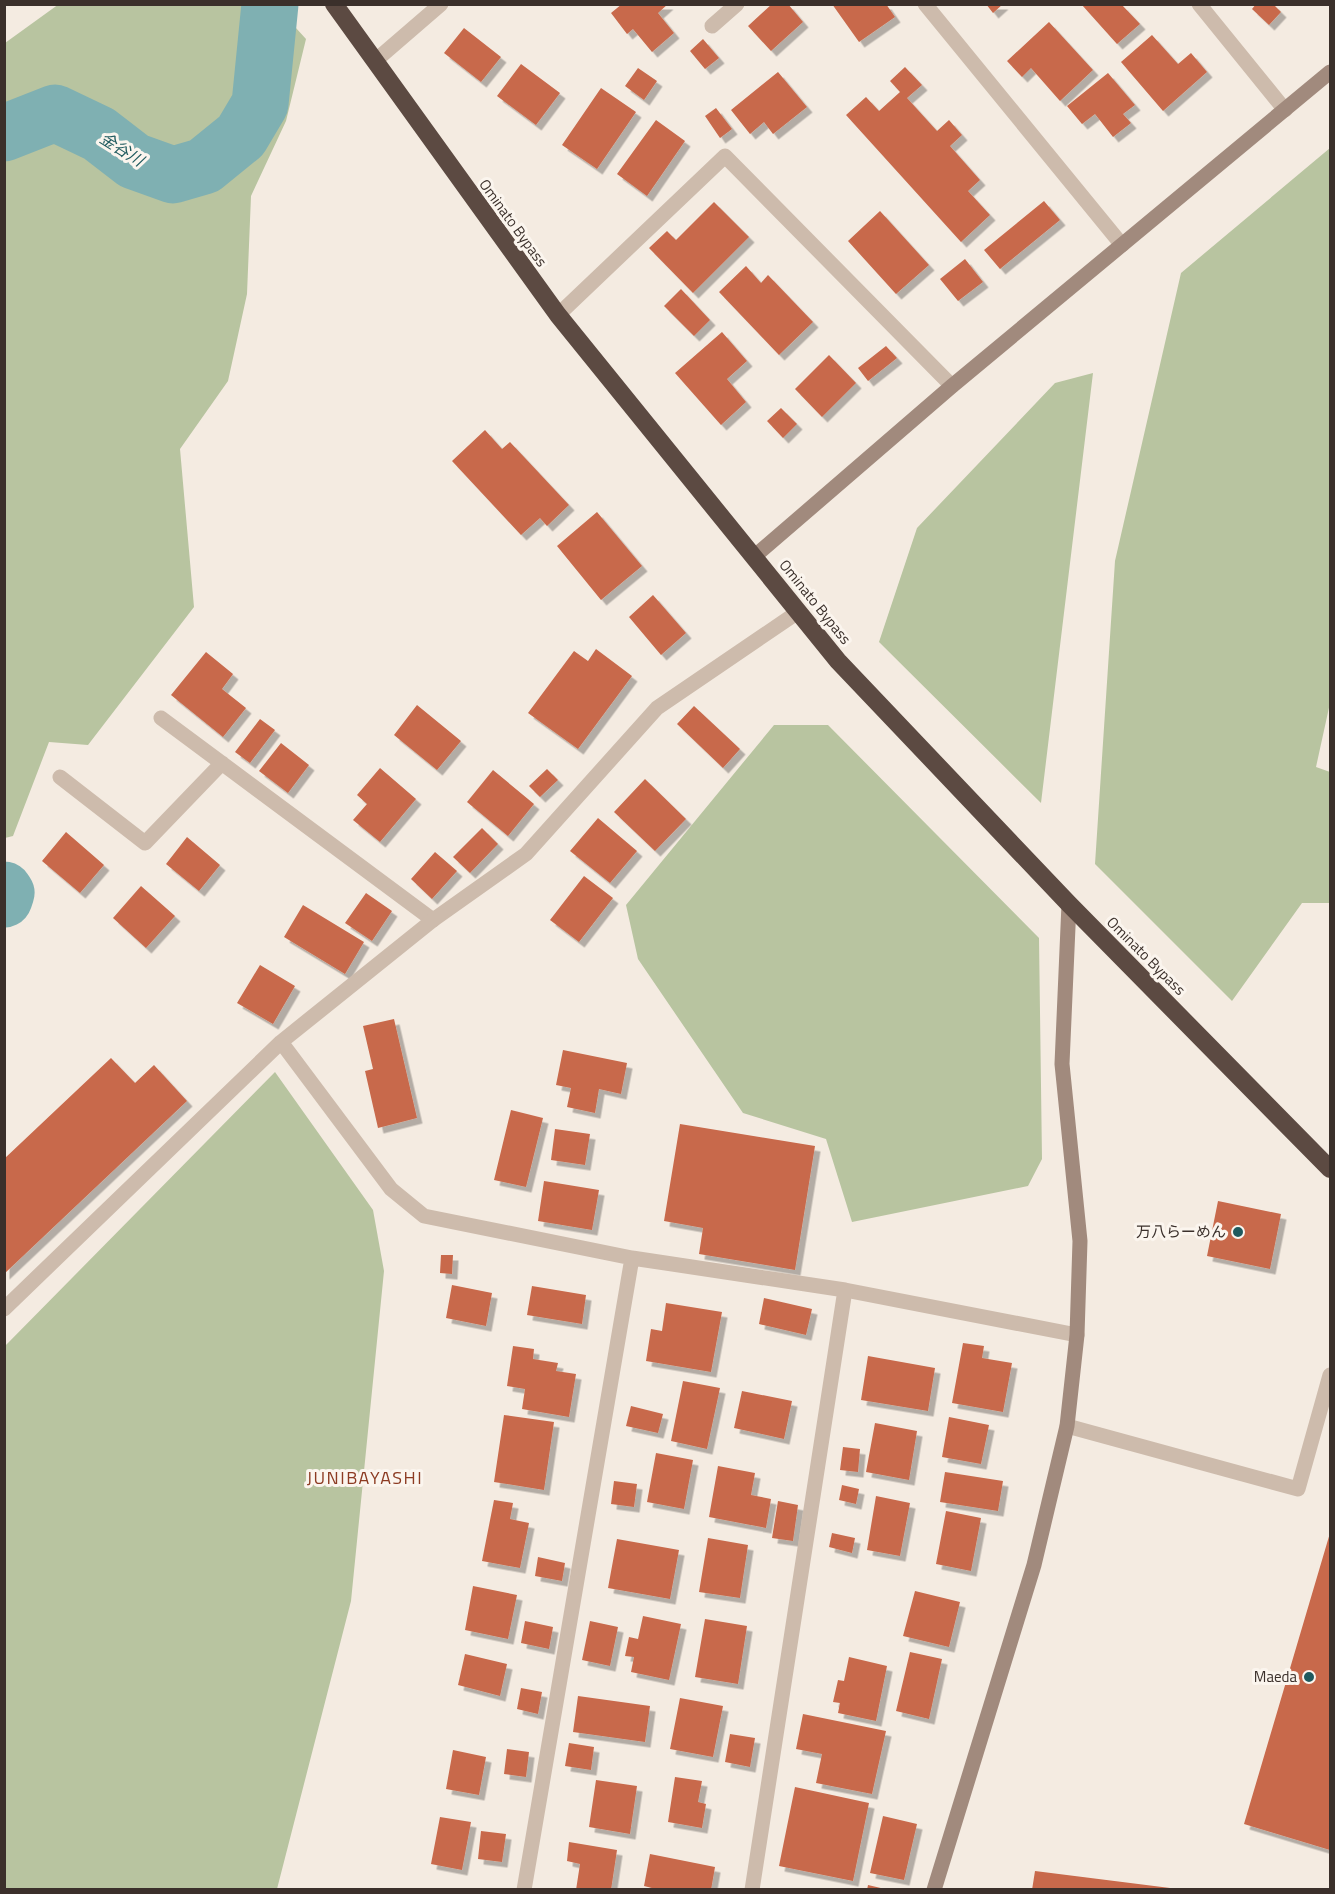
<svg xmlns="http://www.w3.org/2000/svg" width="1335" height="1894" font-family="'Titillium Web','Noto Sans JP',sans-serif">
<defs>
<filter id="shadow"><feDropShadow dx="5.5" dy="5.5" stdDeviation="0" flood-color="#0004"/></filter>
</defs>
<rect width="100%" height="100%" fill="#f4ebe1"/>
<path fill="#b8c4a0" d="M59,4L275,5L306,39L286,121L251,196L247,294L228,381L180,449L194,607L88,745L49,742L13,836L5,838V43Z
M1330,148V703L1316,767L1330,772V903H1302L1232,1001L1095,864L1115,561L1181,273Z
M1093,373L1041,803L879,642L917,528L1055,383Z
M774,725H828L1039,938L1042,1159L1028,1186L852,1222L826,1139L743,1113L638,959L626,905Z
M275,1072L373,1210L384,1271L351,1601L277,1889H5V1346Z"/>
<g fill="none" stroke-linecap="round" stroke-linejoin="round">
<path stroke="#7fb0b2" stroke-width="57" d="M4,133L55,113L99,134L134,161L173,175L204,166L241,136L260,104L270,4
M4,890L6,893L4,899"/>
</g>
<path fill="#c8694b" filter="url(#shadow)" d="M622,4H668L658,13L674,33L652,52L633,29L627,34L611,13Z
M772,4H788L803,22L771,51L748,26Z
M832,4H886L895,17L859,42Z
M986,4H1003L993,13Z
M1256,4H1273L1281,12L1269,25L1252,9Z
M1082,5H1122L1140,24L1117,44Z
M1049,22L1093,70L1060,101L1031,68L1022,77L1007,61Z
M464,28L501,57L481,82L444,53Z
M1152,35L1178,64L1191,53L1207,72L1163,111L1121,62Z
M703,39L719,58L705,69L690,51Z
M521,64L560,93L536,125L497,96Z
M905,67L922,85L907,98L937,131L949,120L962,135L950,146L980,180L968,191L990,215L961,242L846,115L866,97L879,111L900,92L890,81Z
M638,68L657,81L644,100L625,86Z
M778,72L807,107L773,134L764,122L750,134L731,110Z
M1108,73L1135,105L1123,114L1131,123L1113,137L1095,114L1082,124L1067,106Z
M601,88L636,112L597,169L562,145Z
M716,108L732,129L720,138L705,116Z
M656,120L685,141L647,196L617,174Z
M1044,201L1060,220L1000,269L984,250Z
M714,202L749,237L693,293L649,248L667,231L676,240Z
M880,211L929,265L896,294L848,241Z
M965,259L983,282L958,301L940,279Z
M746,266L761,283L768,275L813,322L779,355L719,292Z
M681,289L710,320L694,336L664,306Z
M722,332L747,361L727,379L746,402L721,425L675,373Z
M886,346L897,358L868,381L858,368Z
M829,355L856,383L822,417L795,389Z
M781,408L797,424L783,438L767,421Z
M485,430L502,449L510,442L569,505L547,526L540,518L521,535L452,461Z
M597,512L642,566L601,600L557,546Z
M653,595L686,633L661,655L629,617Z
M596,649L632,676L578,749L528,713L574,651L588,661Z
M206,652L233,674L222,689L246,708L223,737L171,695Z
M417,705L461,741L437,770L394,735Z
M694,706L740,749L723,768L677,724Z
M260,719L275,730L250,763L235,752Z
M281,743L309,765L288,793L259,771Z
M380,768L416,799L380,842L353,820L367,804L357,795Z
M547,769L558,780L540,797L529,786Z
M493,770L534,804L508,836L467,802Z
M645,779L686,819L655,851L614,812Z
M598,818L637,851L610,883L570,851Z
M482,828L498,844L470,873L453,857Z
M66,832L104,865L80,893L42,861Z
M187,837L220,865L199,891L166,864Z
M435,852L457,871L432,899L411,879Z
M584,876L613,898L579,942L550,920Z
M141,886L175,916L146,948L113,918Z
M366,893L392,911L372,941L345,923Z
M303,905L364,942L345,974L284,937Z
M260,965L295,986L273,1024L237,1003Z
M394,1019L417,1118L378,1128L365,1071L373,1069L363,1026Z
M563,1050L627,1063L621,1094L599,1089L595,1113L567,1107L571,1088L556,1085Z
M111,1058L135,1083L154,1065L187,1101L4,1274V1159Z
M511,1110L543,1118L526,1187L494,1180Z
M680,1124L815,1146L795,1270L699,1254L703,1228L664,1221Z
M555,1129L590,1134L585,1165L551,1160Z
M544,1181L599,1190L592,1230L538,1221Z
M1218,1201L1281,1214L1270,1269L1207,1256Z
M441,1255H453L452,1274L440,1273Z
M452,1285L492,1293L486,1326L446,1318Z
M532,1286L586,1295L582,1324L527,1315Z
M764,1298L812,1309L806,1335L759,1324Z
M666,1303L722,1312L711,1372L646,1361L651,1329L662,1331Z
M963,1343L984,1346L982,1358L1012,1363L1003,1412L952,1403Z
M513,1346L534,1349L533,1359L558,1363L556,1371L576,1374L569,1417L522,1409L525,1389L507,1386Z
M868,1356L935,1368L928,1411L861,1400Z
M683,1381L720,1388L707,1449L671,1441Z
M742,1391L792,1401L784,1439L734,1428Z
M631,1406L663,1414L658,1433L626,1426Z
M504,1415L554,1422L544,1490L494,1482Z
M949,1417L989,1425L981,1464L942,1457Z
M875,1423L917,1431L909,1480L866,1472Z
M843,1447L860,1449L858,1472L840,1470Z
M656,1453L693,1460L684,1509L647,1502Z
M718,1466L755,1473L751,1495L771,1499L766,1528L709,1517Z
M945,1472L1003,1481L998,1511L940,1502Z
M614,1481L637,1484L634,1507L611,1504Z
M842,1485L859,1489L856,1504L839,1500Z
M876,1496L910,1503L900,1556L867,1550Z
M494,1500L513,1503L510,1519L529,1523L520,1568L482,1561Z
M778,1501L798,1505L793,1541L772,1538Z
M946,1511L981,1518L971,1571L936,1564Z
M832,1533L855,1538L852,1553L829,1547Z
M1330,1533V1850L1244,1824Z
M708,1538L748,1545L740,1598L699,1592Z
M617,1539L679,1550L670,1599L608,1588Z
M538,1557L565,1563L562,1581L535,1576Z
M473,1586L517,1595L508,1639L465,1630Z
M915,1591L960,1602L949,1647L903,1636Z
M643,1616L681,1624L669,1680L631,1672L634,1657L625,1656L629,1637L638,1639Z
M705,1619L747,1626L738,1684L695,1677Z
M525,1621L553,1627L549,1649L521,1643Z
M590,1621L618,1627L610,1666L582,1660Z
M910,1652L942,1659L929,1719L896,1711Z
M465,1654L507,1664L500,1696L458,1685Z
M849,1657L887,1666L876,1721L838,1713L840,1703L833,1702L838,1680L844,1681Z
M521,1688L542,1692L538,1714L517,1709Z
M578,1696L650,1706L645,1742L573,1732Z
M680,1698L723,1706L713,1757L670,1749Z
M803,1714L886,1731L872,1794L816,1783L822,1754L796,1749Z
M730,1734L755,1738L750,1767L725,1762Z
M569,1743L594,1747L591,1770L565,1766Z
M507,1749L529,1752L526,1777L504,1774Z
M453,1750L486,1757L479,1795L446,1789Z
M675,1777L702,1781L698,1802L706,1804L702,1828L668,1822Z
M596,1780L637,1786L630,1834L589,1827Z
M795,1787L869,1803L853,1881L779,1866Z
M883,1816L917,1824L904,1880L870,1873Z
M440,1817L471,1822L462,1870L431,1864Z
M481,1831L506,1834L502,1862L478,1859Z
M569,1842L617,1850L611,1890H576L580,1864L567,1861Z
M650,1854L715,1867L711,1890H660L644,1886Z
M1035,1871L1170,1888V1890H1032Z
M868,1885L885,1889V1890H867Z"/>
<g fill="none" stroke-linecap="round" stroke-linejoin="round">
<path stroke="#cdbbac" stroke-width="15" d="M161,718L433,920
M60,777L145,843L222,763
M1067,1426L1298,1489L1330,1375"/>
<path stroke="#cdbbac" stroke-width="15" d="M925,4L1122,245
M1199,4L1285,110
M712,26L737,4
M375,61L441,4
M558,315L725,156L952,386
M281,1042L391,1189L424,1216L632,1258L845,1290L1077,1335
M4,1309L281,1042L433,920L526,854L657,708L798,612
M524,1890L632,1258
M752,1890L845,1290"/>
<path stroke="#a18a7d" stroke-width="15" d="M755,556L952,386L1330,72
M934,1890L1034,1565L1067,1426L1077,1335L1080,1241L1062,1064L1069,904"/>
<path stroke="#5c4a42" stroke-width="18" d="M334,4L558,315L838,661L1069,904L1330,1169"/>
</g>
<g fill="#1f5a5e" stroke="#fbf5ee" stroke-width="2">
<circle cx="1238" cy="1232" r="6"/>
<circle cx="1309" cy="1677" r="6"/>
</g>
<g text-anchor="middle" stroke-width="6" stroke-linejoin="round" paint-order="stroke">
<g font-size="15" fill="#3b302b" stroke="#fbf5ee">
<text transform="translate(513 223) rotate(54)" y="5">Ominato Bypass</text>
<text transform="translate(815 602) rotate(51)" y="5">Ominato Bypass</text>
<text transform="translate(1146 956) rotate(45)" y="5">Ominato Bypass</text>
</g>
<g font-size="15" fill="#3b302b" stroke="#fbf5ee" text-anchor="end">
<text x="1226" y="1237">万八らーめん</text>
<text x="1297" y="1682">Maeda</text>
</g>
<g font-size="16" font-style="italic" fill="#1f5a5e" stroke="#fbf5ee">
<text transform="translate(122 149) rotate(32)" y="6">金谷川</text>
</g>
<g font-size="18" letter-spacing="1.5" fill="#8c3b22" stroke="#fbf5ee">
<text x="365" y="1484">JUNIBAYASHI</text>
</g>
</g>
<rect width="1335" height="1894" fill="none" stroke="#3b302b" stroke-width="12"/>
</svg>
